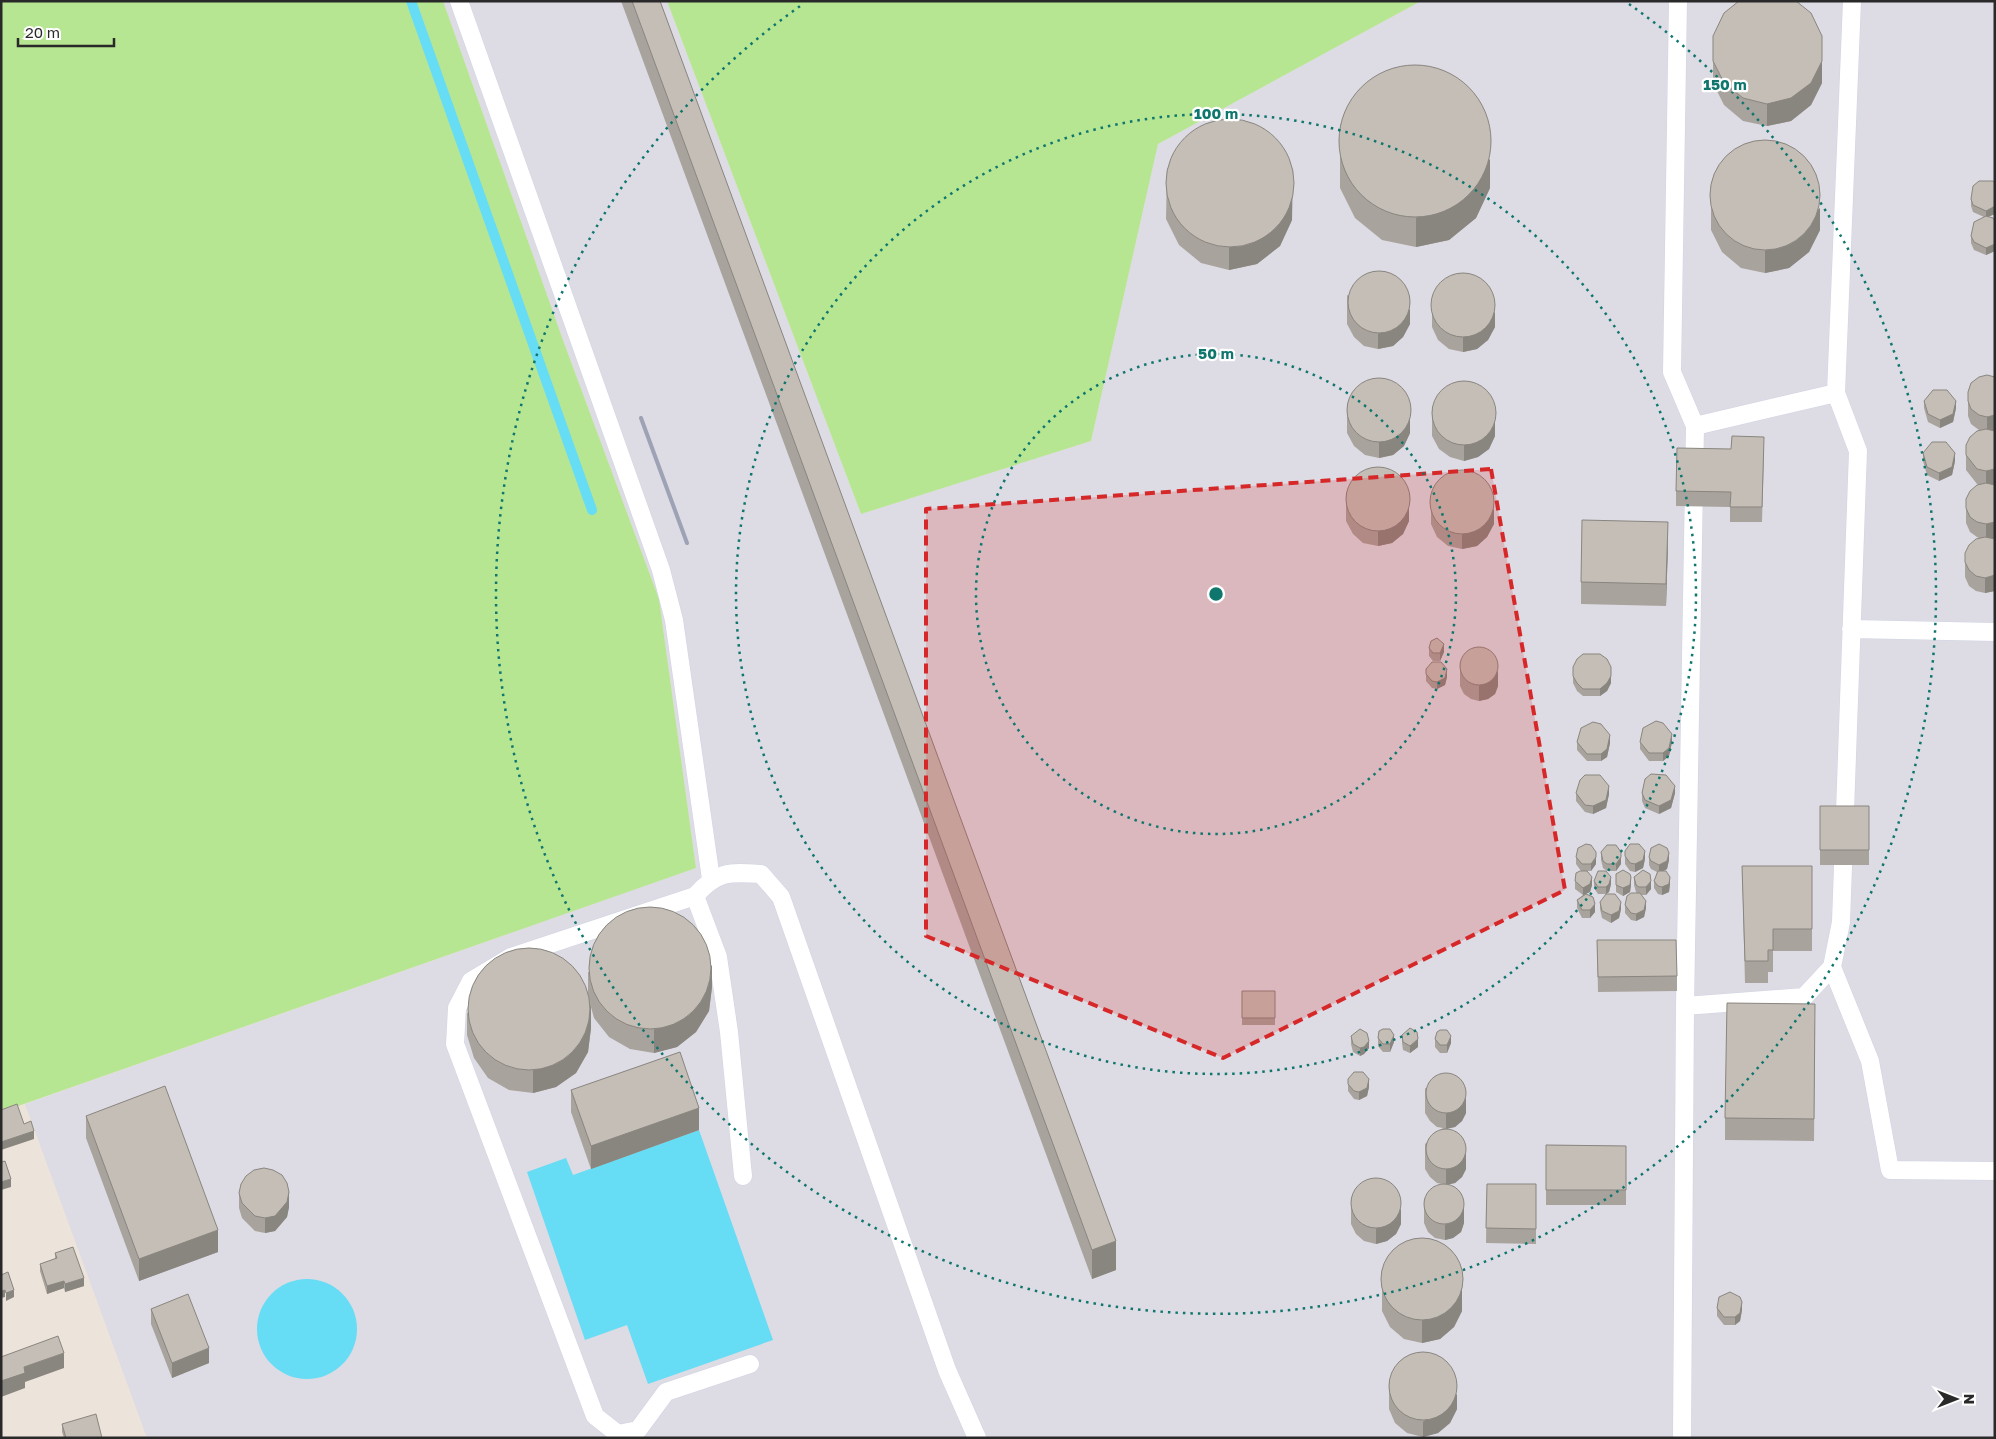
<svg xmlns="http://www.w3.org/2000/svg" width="1996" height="1439" font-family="'Golos Text',sans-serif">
<rect width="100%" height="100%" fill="#ece3da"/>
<path fill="#dddbe4" d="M443,1H667L861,514L1091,441L1158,144L1421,1H1995V1438H147L25,1104L696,868L659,599L564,343Z"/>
<path fill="#b7e693" d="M1,1H443L564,343L659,599L696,868L1,1112Z
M667,1H1421L1158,144L1091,441L861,514Z"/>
<path fill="#67dcf5" d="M699,1130L773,1340L648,1384L627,1325L585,1340L527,1172L566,1158L573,1175Z
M257 1329a50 50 0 1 1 100 0a50 50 0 1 1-100 0Z"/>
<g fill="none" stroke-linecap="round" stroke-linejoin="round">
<path stroke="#67dcf5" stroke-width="10" d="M411,1L592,510"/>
<g stroke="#cfd5e3" stroke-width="19">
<path id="lane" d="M459,1L661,570L674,620L711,879
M1678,1L1672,372L1695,426L1685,1006L1682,1438
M1695,426L1836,393L1852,1
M1851,629L1995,632
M695,896L718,957L729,1032L743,1176
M1832,967L1870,1061L1890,1170L1995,1171
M1685,1006L1804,997L1832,967L1841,922L1858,451L1836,393
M750,1364L666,1392L638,1430L618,1434L595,1416L455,1044L457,1008L471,981L511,957L695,896C717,871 729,872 761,874L781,897L947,1370L977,1438"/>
</g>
<use href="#lane" stroke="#fff" stroke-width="18"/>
<path stroke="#9da2b5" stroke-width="4" d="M641,418L687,543"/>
</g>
<path fill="#a9a39d" d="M621,1H660L1116,1270L1092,1279Z
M1713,36L1822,83L1811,105L1791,121L1767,126L1743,121L1724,105L1713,83Z
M1340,124L1490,188L1476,218L1449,240L1416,247L1382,240L1355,218L1340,188Z
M1167,168L1292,220L1280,246L1257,264L1229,270L1201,263L1179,245L1166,219Z
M1979,181L1988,217L1995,221V251L1986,255L1974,250L1971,243V236L1984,217L1973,212L1971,206V199Z
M1711,183L1820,230L1809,252L1789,268L1765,273L1741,268L1722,252L1711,230Z
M1347,295L1410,324L1403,337L1393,346L1378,349L1364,346L1354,337L1347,324Z
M1432,297L1495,327L1488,340L1477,349L1463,352L1449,349L1438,340L1432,327Z
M1995,377V430L1993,431H1995V484H1993L1995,485V538H1992L1994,591L1985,593L1976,591L1969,586L1965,577V553L1979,538L1977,537L1970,532L1966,523V499L1979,484H1977L1966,470V445L1981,430H1979L1971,424L1968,416V392Z
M1924,401L1956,408L1953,422L1940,428L1928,422L1924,408Z
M1347,403L1410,433L1404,446L1393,455L1379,458L1365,455L1354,446L1347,433Z
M1432,406L1495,436L1489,449L1478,457L1464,461L1450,457L1439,449L1432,436Z
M1764,452L1762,522H1730V507L1676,506V491Z
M1923,453L1955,461L1952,475L1939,481L1927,475L1923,461Z
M1346,492L1409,521L1403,534L1392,543L1378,546L1363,543L1353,534L1346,521Z
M1431,494L1494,524L1487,537L1477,546L1462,549L1448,546L1437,537L1431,524Z
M1668,544L1666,606L1581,604V582Z
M1429,648L1444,652L1440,661H1433L1429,656Z
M1460,662L1498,686L1495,694L1488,699L1479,701L1471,699L1464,694L1460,686Z
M1573,667L1611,683L1607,691L1600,696H1583L1577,691L1573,683Z
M1426,669L1447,677L1445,685L1437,689L1432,688L1426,681Z
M1577,742L1610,743L1607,757L1601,761H1587L1577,750Z
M1640,742H1672L1669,756L1663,761H1649L1640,749Z
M1576,793L1609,794L1606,808L1593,814L1585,812L1576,801Z
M1642,793H1675L1671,808L1659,814L1645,808L1642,801Z
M1820,806H1869V865H1820Z
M1625,851L1645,859L1643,868L1635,872L1630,871L1625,864Z
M1601,852L1621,864L1616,871H1607L1603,868L1601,860Z
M1576,857L1596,864L1591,871H1587L1592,885L1590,892L1586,894L1595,912L1590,918H1582L1577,908V900L1583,895L1575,889V881L1581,871L1576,864Z
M1649,857L1669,860L1667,869L1664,871L1670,884L1669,892L1662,895L1658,894L1654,888V881L1657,872L1651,869L1649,865Z
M1742,866H1812V951H1773V972H1768V983H1745Z
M1616,874L1631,885L1630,892L1623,896L1616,892Z
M1634,877L1651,889L1646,895H1641L1646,908L1644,917L1636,921L1631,920L1625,913V905L1637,893L1636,892L1634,885Z
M1594,881L1611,884L1609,892L1606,894H1598L1594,888Z
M1600,902L1621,909L1619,918L1611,923L1602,918L1600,909Z
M1597,940L1677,976V991L1598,992Z
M588,972L712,987L709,1011L696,1032L677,1047L654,1053L630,1049L609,1037L594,1018L591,1007V1028L588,1052L576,1073L556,1087L533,1093L509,1090L488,1078L474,1058L467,1035V1013L588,993Z
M1242,991H1275V1025H1242Z
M1815,1026L1814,1141L1725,1140V1118Z
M1402,1035L1418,1047L1410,1053L1403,1050L1402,1043Z
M1351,1036L1369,1048L1364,1054L1360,1056L1353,1052L1351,1044Z
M1378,1038L1394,1042L1390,1052H1383L1378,1046Z
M1435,1039L1451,1043L1447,1053H1440L1435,1047Z
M1348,1079L1369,1087L1367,1096L1359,1100L1354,1099L1348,1091Z
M1425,1088L1466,1113L1462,1121L1455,1127L1448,1128L1466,1169L1462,1177L1455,1183L1448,1184L1464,1223L1461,1232L1453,1238L1445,1240L1435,1238L1428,1232L1424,1223V1199L1442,1184L1437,1183L1430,1177L1425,1169V1144L1443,1128L1437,1127L1430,1121L1425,1113Z
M571,1090L699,1130L591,1169L571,1112Z
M86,1116L218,1252L139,1281L86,1138Z
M1546,1145L1626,1146V1205H1546Z
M1487,1184H1536V1244L1486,1243Z
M239,1193L289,1207L287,1217L275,1231L265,1233L255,1231L242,1218L239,1208Z
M1351,1197L1401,1224L1396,1234L1387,1241L1376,1244L1364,1241L1356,1234L1351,1224Z
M55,1253L84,1286L65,1292L64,1288L47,1294L40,1271V1264L55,1259Z
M1382,1270L1462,1311L1454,1327L1440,1339L1422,1343L1404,1339L1390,1327L1382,1311Z
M1717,1308L1742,1310L1740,1321L1735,1325H1724L1717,1316Z
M151,1309L209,1363L172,1378L151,1324Z
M1389,1379L1457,1409L1450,1423L1438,1433L1423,1437L1407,1433L1395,1423L1389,1409Z
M62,1424L102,1438H64L62,1432Z"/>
<path fill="#89857f" d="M1822,61V83L1811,105L1791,121L1767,126V104Z
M1490,159V188L1476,218L1449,240L1416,247V218Z
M1293,169L1292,220L1280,246L1257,264L1229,270V248Z
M1995,206V214L1986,218V211Z
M1820,208V230L1809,252L1789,268L1765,273V251Z
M1995,244V251L1986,255V248Z
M1410,309V324L1403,337L1393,346L1378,349V334Z
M1495,312V327L1488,340L1477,349L1463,352V337Z
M1956,401V408L1953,422L1940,428V420Z
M1995,415V430L1987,432V417Z
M1410,418V433L1404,446L1393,455L1379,458V442Z
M1495,421V436L1489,449L1478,457L1464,461V445Z
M1955,453V461L1952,475L1939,481V473Z
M1995,469V484L1986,486V471Z
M1409,506V521L1403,534L1392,543L1378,546V531Z
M1494,509V524L1487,537L1477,546L1462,549V534Z
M1668,522V544L1666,606V584Z
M1995,522V538L1986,539V524Z
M1995,575V591L1985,593V578Z
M1444,644V652L1440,661V653Z
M1447,669V677L1445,685L1437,689V682Z
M1498,671V686L1495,694L1488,699L1479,701V686Z
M1611,676V683L1607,691L1600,696V689Z
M1672,734V742L1669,756L1663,761V753Z
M1610,735V743L1607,757L1601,761V754Z
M1609,786V794L1606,808L1593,814V806Z
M1675,786V793L1671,808L1659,814V806Z
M1645,851V859L1643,868L1635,872V864Z
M1669,853V860L1667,869L1659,873V865Z
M1596,857V864L1591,871V864Z
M1621,857V864L1616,871V864Z
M1592,877V885L1590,892L1583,895V888Z
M1611,877V884L1609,892L1606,894V887Z
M1631,877V885L1630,892L1623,896V888Z
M1670,877V884L1669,892L1662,895V887Z
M1651,881V889L1646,895V887Z
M1646,901V908L1644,917L1636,921V914Z
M1621,902V909L1619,918L1611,923V915Z
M1595,904V912L1590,918V910Z
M712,965V987L709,1011L696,1032L677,1047L654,1053V1030Z
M591,1006V1028L588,1052L576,1073L556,1087L533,1093V1071Z
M1394,1035V1042L1390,1052V1044Z
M1451,1036V1043L1447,1053V1045Z
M1418,1039V1047L1410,1053V1046Z
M1369,1041V1048L1364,1054L1360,1056V1048Z
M1369,1079V1087L1367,1096L1359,1100V1092Z
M1466,1098V1113L1462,1121L1455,1127L1446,1129V1114Z
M699,1108V1130L591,1169V1146Z
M34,1131V1139L1,1150V1142Z
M1466,1153V1169L1462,1177L1455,1183L1446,1185V1169Z
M11,1179V1187L1,1190V1182Z
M289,1192V1207L287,1217L275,1231L265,1233V1218Z
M1464,1208V1223L1461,1232L1453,1238L1445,1240V1225Z
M1401,1209V1224L1396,1234L1387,1241L1376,1244V1229Z
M218,1230V1252L139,1281V1259Z
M1116,1241V1270L1092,1279V1250Z
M84,1278V1286L65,1292V1284Z
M64,1281V1288L47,1294V1286Z
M1462,1288V1311L1454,1327L1440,1339L1422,1343V1321Z
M5,1290V1297L1,1298V1291Z
M14,1290V1297L6,1301V1293Z
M1742,1302V1310L1740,1321L1735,1325V1317Z
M209,1348V1363L172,1378V1363Z
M64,1353V1368L25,1382V1388L1,1397V1381L24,1367Z
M1457,1394V1409L1450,1423L1438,1433L1423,1437V1422Z"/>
<path fill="#c4beb6" stroke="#89857f" d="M632,1H660L1116,1241L1092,1250Z
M1739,1H1796L1811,13L1822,36V61L1811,83L1791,98L1767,104L1743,98L1724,83L1713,61V36L1724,13Z
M1339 141a76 76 0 1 1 152 0a76 76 0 1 1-152 0Z
M1166 183a64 64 0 1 1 128 0a64 64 0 1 1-128 0Z
M1710 195a55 55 0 1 1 110 0a55 55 0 1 1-110 0Z
M1979,181H1993L1995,183V206L1986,211L1973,205L1971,199L1973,186Z
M1986,216L1993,218L1995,221V244L1986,248L1974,242L1971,236L1974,222Z
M1348 302a31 31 0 1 1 62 0a31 31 0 1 1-62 0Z
M1431 305a32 32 0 1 1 64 0a32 32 0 1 1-64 0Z
M1987,375L1995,377V415L1987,417L1979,415L1971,409L1968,401V392L1971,383L1979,377Z
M1347 410a32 32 0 1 1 64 0a32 32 0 1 1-64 0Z
M1432 413a32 32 0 1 1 64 0a32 32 0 1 1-64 0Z
M1933,390H1947L1956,401L1953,414L1940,420L1928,414L1924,401Z
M1986,429L1995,431V469L1986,471L1977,469L1966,455V445L1970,437L1977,431Z
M1732,436L1764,437L1762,507H1730L1731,492L1676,491L1677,448L1731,449Z
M1932,442H1946L1955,453L1952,467L1939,473L1927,467L1923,453Z
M1346 499a32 32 0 1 1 64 0a32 32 0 1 1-64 0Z
M1430 502a32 32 0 1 1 64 0a32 32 0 1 1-64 0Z
M1986,483L1995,485V522L1986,524L1977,522L1970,517L1966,508V499L1970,491L1977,485Z
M1582,520L1668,522L1666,584L1581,582Z
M1985,537L1995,539V575L1985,578L1976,576L1969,570L1965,562V553L1969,545L1976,539Z
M1437,638L1444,644L1440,653H1433L1429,648L1431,641Z
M1460 666a19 19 0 1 1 38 0a19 19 0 1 1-38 0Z
M1583,654H1600L1607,659L1611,667V676L1607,683L1600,689H1583L1577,683L1573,676V667L1577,659Z
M1432,662H1441L1447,669L1445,678L1437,682L1432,681L1426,674V669Z
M1656,721L1663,723L1672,734L1669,748L1663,753H1649L1640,742L1643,728Z
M1593,722L1601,724L1610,735L1607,749L1601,754H1587L1577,742L1581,728Z
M1651,774L1666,775L1675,786L1671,800L1659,806L1645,800L1642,793L1645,779Z
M1585,775H1600L1609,786L1606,800L1593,806L1585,805L1576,793L1580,780Z
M1820,806H1869V850H1820Z
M1586,844L1591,845L1596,852V857L1591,864H1582L1576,857L1578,848Z
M1630,844H1639L1645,851L1643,860L1635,864L1630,863L1625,856V851Z
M1659,844L1667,848L1669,853L1667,861L1659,865L1651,861L1649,857L1651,848Z
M1607,845H1616L1621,852V857L1616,864H1607L1603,861L1601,852Z
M1742,866H1812V929H1773V950H1768V961H1745Z
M1623,870L1630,874L1631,877L1630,885L1623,888L1616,885V874Z
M1643,870L1650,874L1651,881L1646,887H1639L1636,885L1634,877Z
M1580,871H1587L1592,877L1590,884L1583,888L1575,881L1576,873Z
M1598,871H1606L1611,877L1609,884L1606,887H1598L1594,881Z
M1658,871H1666L1670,877L1669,884L1662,887L1658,886L1654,881Z
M1631,893H1640L1646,901L1644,910L1636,914L1631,913L1625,905L1627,896Z
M1586,894L1593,897L1595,904L1590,910H1582L1577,900Z
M1606,894H1615L1621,902L1619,911L1611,915L1602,911L1600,902Z
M589 968a61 61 0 1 1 122 0a61 61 0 1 1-122 0Z
M1597,940H1676L1677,976L1598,977Z
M468 1009a61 61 0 1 1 122 0a61 61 0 1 1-122 0Z
M1242,991H1275V1018H1242Z
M1727,1003L1815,1004L1814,1119L1725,1118Z
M1410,1028L1417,1032L1418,1039L1410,1046L1403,1042L1402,1035Z
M1360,1029L1367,1033L1369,1041L1364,1047L1360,1048L1353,1044L1351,1036Z
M1383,1029H1390L1394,1035L1390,1044H1383L1378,1038L1379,1031Z
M1440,1030H1447L1451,1036L1447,1045H1440L1435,1039L1437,1032Z
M680,1052L699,1108L591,1146L571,1090Z
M1354,1072H1363L1369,1079L1367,1088L1359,1092L1354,1091L1348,1084V1079Z
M1426 1093a20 20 0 1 1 40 0a20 20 0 1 1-40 0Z
M165,1086L218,1230L139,1259L86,1116Z
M17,1104L24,1124L31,1121L34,1131L1,1142V1110Z
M1426 1149a20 20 0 1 1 40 0a20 20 0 1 1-40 0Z
M1546,1145L1626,1146V1190H1546Z
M5,1161L11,1179L1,1182V1162Z
M264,1168L273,1170L282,1175L287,1183L289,1192L287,1202L275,1216L265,1218L255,1216L242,1203L239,1193L241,1184L246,1176L254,1170Z
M1351 1203a25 25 0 1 1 50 0a25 25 0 1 1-50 0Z
M1424 1204a20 20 0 1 1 40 0a20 20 0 1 1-40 0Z
M1487,1184H1536V1229L1486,1228Z
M1381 1279a41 41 0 1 1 82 0a41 41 0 1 1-82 0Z
M73,1247L84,1278L65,1284L64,1281L47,1286L40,1264L57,1258L55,1253Z
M8,1272L14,1290L6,1293L5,1290L1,1291V1275Z
M1730,1292L1740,1297L1742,1302L1740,1313L1735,1317H1724L1717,1308L1719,1297Z
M188,1294L209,1348L172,1363L151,1309Z
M58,1336L64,1353L24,1367L25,1373L1,1381V1357Z
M1389 1386a34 34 0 1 1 68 0a34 34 0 1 1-68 0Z
M96,1414L102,1438H66L62,1424Z"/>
<path fill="#d62828" fill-opacity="0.2" stroke="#d62828" stroke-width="4" stroke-dasharray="10 6" stroke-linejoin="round" d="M1491,469L1565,890L1223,1058L926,936V509Z"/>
<g fill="none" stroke="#0f766e" stroke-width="2.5" stroke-dasharray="2.5 5">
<circle cx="1216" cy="594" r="240"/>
<circle cx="1216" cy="594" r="480"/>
<path d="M1629 4A720 720 0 1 1 803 4"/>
</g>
<circle cx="1216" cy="594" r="8" fill="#0f766e" stroke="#fff" stroke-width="2.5"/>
<g font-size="15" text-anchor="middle" font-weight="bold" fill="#0f766e" stroke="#fff" stroke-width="4.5" stroke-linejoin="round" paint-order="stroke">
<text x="1725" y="90">150 m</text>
<text x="1216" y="119">100 m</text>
<text x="1216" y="359">50 m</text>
</g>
<rect width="1996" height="1439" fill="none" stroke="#292929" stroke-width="5"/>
<g transform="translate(1956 1399) rotate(90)" stroke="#ffffff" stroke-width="4" paint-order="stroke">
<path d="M0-4L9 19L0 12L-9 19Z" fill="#292929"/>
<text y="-8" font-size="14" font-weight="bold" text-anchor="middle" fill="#292929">N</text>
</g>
<path d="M18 38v8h96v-8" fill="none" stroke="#292929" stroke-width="2.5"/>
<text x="25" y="38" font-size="15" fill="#292929" stroke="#ffffff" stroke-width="4" paint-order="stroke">20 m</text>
</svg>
